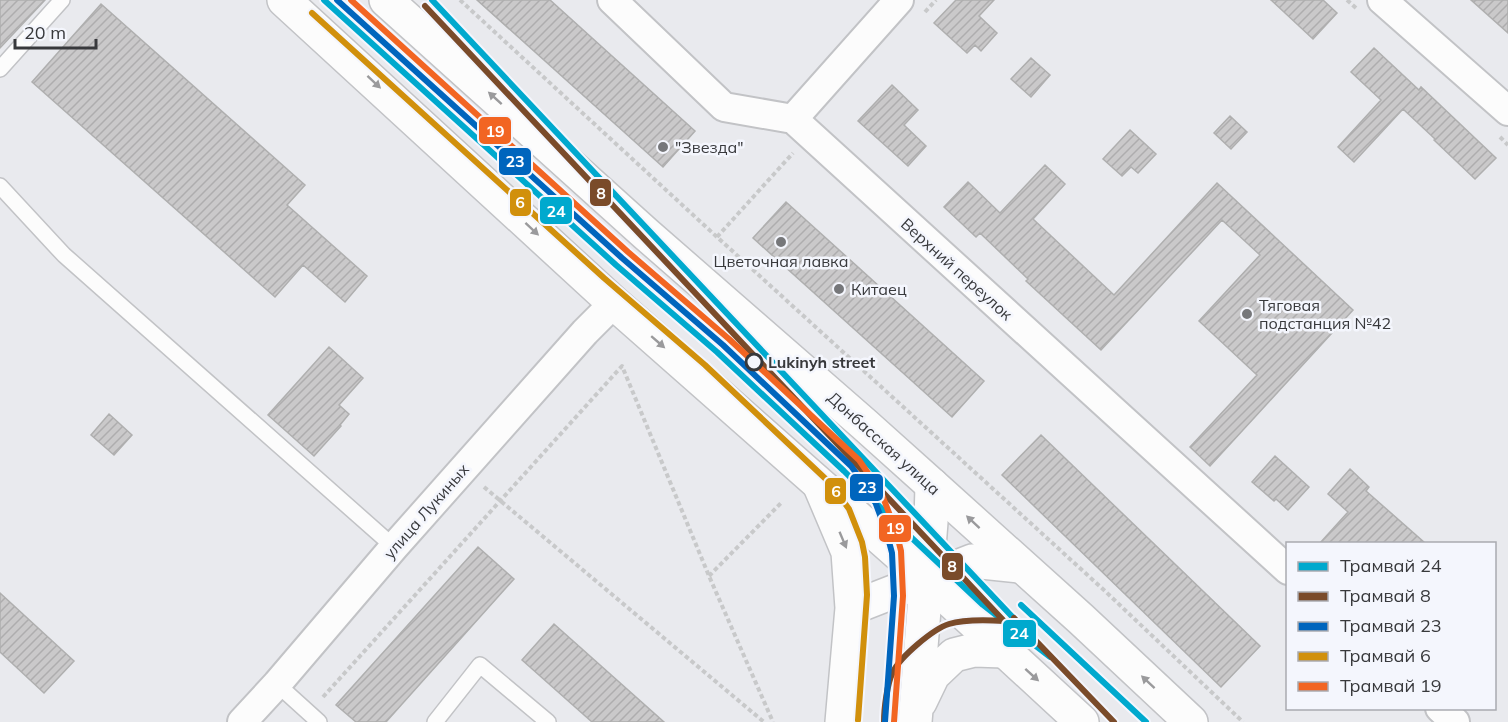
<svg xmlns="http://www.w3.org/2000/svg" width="1508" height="722" font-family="Mulish,sans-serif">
<defs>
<pattern id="building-hatch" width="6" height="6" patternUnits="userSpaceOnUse" patternTransform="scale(1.5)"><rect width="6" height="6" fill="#cac9ca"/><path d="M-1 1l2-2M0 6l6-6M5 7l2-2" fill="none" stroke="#aeadae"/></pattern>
</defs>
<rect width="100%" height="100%" fill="#e9eaee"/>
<path fill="url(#building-hatch)" stroke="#afafaf" stroke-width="1.5" d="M0,0H45L0,48Z
M477,0H550L695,131L663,167Z
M956,0H994L979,16L997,33L981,51L975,45L967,53L934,23Z
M1271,0H1323L1337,13L1313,39Z
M1471,0H1508V33Z
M101,4L305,185L287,205L367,276L345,302L303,265L275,297L32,82Z
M1374,48L1419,90L1421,87L1496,158L1475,179L1434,140L1435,139L1403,109L1354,162L1338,147L1381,100L1351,72Z
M1031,58L1050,75L1031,97L1011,79Z
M892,85L918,110L904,125L926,146L908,166L858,121Z
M1230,116L1247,132L1231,149L1214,133Z
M1130,130L1156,154L1138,173L1131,167L1122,176L1103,159Z
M1045,165L1065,184L1033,219L1114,295L1217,183L1353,310L1210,466L1190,447L1257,375L1199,321L1260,255L1222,220L1101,350L1026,281L1028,279L980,233L976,237L944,207L968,182L1000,213Z
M786,202L984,381L952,417L753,238Z
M329,347L363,378L339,405L349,414L340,425L341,426L314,456L268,415Z
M109,414L132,435L114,455L91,435Z
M1041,435L1260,646L1221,687L1002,475Z
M1275,456L1309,487L1288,510L1276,499L1274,501L1252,482Z
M1350,469L1369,487L1366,491L1425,543H1320L1348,512L1328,494Z
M478,547L514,579L386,722H356L336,705Z
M0,593L74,661L44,693L0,652Z
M554,624L664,722H592L522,660Z"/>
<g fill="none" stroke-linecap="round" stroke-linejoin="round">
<g stroke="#c2c3c6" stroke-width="18">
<path id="lane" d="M0,69L62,0
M0,186L64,255L394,547
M277,684L319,722
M435,722L480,665L548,722"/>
</g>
<g stroke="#c2c3c6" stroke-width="32">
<path id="street" d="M612,0L724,107L793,119L1288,570
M1382,0L1508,111
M793,119L899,0
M1440,708L1455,722
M242,722L277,684L394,547L585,332L614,303"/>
</g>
<g stroke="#c2c3c6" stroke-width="36">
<path id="secondary" d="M820,486L848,552L852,608L842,722
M852,608L972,561L1020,566
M920,702L933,675L954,655L974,650L1004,651
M915,722L931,522L932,485"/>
</g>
<g stroke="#c2c3c6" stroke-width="36">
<path id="primary" d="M284,0L614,303L927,579L1082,722
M386,0L646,234L864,424L932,485L1081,619L1191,722"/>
</g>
<path stroke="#c8c9ca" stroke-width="4" stroke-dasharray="4.5 3" stroke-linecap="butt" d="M460,0L717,237L1105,591L1243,722
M1347,0L1356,8
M925,12L936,0
M1500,137L1508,145
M717,237L793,153
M484,487L764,722
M709,576L782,502
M323,697L622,366L709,576L773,722"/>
<use href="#lane" stroke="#fcfcfc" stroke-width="15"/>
<use href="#street" stroke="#fcfcfc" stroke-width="28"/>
<use href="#secondary" stroke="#fcfcfc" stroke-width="33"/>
<use href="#primary" stroke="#fcfcfc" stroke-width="33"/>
<g stroke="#f4f6fd" stroke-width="10">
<path id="tram-1" d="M324,0L616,265L717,352L844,471L898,525L983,605L1050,657L432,0
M1021,605L1146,722"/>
</g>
<g stroke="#f4f6fd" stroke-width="10">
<path id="tram-2" d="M425,6L1004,621C987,620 965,619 949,624C933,629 900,657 893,672C887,683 884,709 884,722
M1014,618L1114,722"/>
</g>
<g stroke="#f4f6fd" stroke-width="10">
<path id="tram-3" d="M337,0L622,258L723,345L851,466L873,496L887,534L892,553L894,596L885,722"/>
</g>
<g stroke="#f4f6fd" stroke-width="10">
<path id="tram-4" d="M312,13L604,278L705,365L830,483L849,509L862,542L865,557L867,595L858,720"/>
</g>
<g stroke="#f4f6fd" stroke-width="10">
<path id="tram-5" d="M351,0L628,252L729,339L859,460L881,492L896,531L901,551L903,596L894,722"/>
</g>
<use href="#tram-1" stroke="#00a9ce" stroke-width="6"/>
<use href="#tram-2" stroke="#7a4b2a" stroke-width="6"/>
<use href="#tram-3" stroke="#0065bd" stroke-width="6"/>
<use href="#tram-4" stroke="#d1900c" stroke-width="6"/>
<use href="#tram-5" stroke="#f26522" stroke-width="6"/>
</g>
<defs><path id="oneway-solid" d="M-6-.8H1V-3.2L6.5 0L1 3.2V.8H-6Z" transform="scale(1.5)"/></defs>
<g fill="#9a9a9c">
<use href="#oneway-solid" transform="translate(374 82) rotate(43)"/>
<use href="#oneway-solid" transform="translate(495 98) rotate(-138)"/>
<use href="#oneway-solid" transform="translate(532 229) rotate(43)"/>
<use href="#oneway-solid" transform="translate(658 342) rotate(41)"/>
<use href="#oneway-solid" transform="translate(973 522) rotate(-137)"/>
<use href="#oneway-solid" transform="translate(843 540) rotate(67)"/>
<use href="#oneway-solid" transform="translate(1032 675) rotate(42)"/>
<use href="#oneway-solid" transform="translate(1148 682) rotate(-137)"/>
</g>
<g fill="#76777a" stroke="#f4f6fd" stroke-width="2">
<circle cx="663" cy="147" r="6"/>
<circle cx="781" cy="242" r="6"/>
<circle cx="839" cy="289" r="6"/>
<circle cx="1247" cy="314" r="6"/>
</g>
<circle fill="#f4f6fd" stroke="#38393c" stroke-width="3" cx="754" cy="362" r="8"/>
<g text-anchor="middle" stroke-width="5" stroke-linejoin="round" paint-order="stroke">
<g font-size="16" fill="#38393c" stroke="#f4f6fd" text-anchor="start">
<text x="675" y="153">"Звезда"</text>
<text x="781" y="267" text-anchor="middle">Цветочная лавка</text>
<text x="851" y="295">Китаец</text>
<text x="1259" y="311">Тяговая<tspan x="1259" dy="18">подстанция №42</tspan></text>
</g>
<g font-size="16" fill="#38393c" stroke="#f4f6fd">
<text transform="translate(957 269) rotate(42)" y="6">Верхний переулок</text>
<text transform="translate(884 443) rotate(42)" y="6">Донбасская улица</text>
<text transform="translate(426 511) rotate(-49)" y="6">улица Лукиных</text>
</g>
<g font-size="16" font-weight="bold" fill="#38393c" stroke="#f4f6fd" text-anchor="start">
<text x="768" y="368">Lukinyh street</text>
</g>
</g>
<g stroke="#f4f6fd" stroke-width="2">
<rect x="478" y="116" width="34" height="29" rx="6" fill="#f26522"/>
<rect x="498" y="147" width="34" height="29" rx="6" fill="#0065bd"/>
<rect x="589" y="178" width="23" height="29" rx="6" fill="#7a4b2a"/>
<rect x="509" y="188" width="23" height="29" rx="6" fill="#d1900c"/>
<rect x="539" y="196" width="34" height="29" rx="6" fill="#00a9ce"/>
<rect x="849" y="473" width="35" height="29" rx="6" fill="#0065bd"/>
<rect x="824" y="477" width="23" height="28" rx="6" fill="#d1900c"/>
<rect x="878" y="514" width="34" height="29" rx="6" fill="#f26522"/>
<rect x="941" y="552" width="23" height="29" rx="6" fill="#7a4b2a"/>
<rect x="1002" y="619" width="35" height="29" rx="6" fill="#00a9ce"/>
</g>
<g font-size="16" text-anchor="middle" font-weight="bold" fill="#fff">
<text x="495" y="137">19</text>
<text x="515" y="167">23</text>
<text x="601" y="199">8</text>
<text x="520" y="208">6</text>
<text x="556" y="217">24</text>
<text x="867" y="493">23</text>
<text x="836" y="497">6</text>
<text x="895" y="534">19</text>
<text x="952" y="572">8</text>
<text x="1019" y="639">24</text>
</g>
<rect x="1286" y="542" width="210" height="168" fill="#f4f6fd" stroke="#a9aab0" stroke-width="1.5"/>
<rect x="1298" y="562" width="30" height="9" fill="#00a9ce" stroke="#a9aab0" stroke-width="1.5"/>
<text x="1340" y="572" font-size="18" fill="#38393c">Трамвай 24</text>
<rect x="1298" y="592" width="30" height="9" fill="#7a4b2a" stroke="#a9aab0" stroke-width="1.5"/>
<text x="1340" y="602" font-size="18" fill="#38393c">Трамвай 8</text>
<rect x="1298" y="622" width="30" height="9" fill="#0065bd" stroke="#a9aab0" stroke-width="1.5"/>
<text x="1340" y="632" font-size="18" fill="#38393c">Трамвай 23</text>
<rect x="1298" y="652" width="30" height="9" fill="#d1900c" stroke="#a9aab0" stroke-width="1.5"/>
<text x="1340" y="662" font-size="18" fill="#38393c">Трамвай 6</text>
<rect x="1298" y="682" width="30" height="9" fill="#f26522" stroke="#a9aab0" stroke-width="1.5"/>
<text x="1340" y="692" font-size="18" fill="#38393c">Трамвай 19</text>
<path d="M15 39v9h81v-9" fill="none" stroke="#38393c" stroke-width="3"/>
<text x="24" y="39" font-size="18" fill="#38393c" stroke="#f4f6fd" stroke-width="4.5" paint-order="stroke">20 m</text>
</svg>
